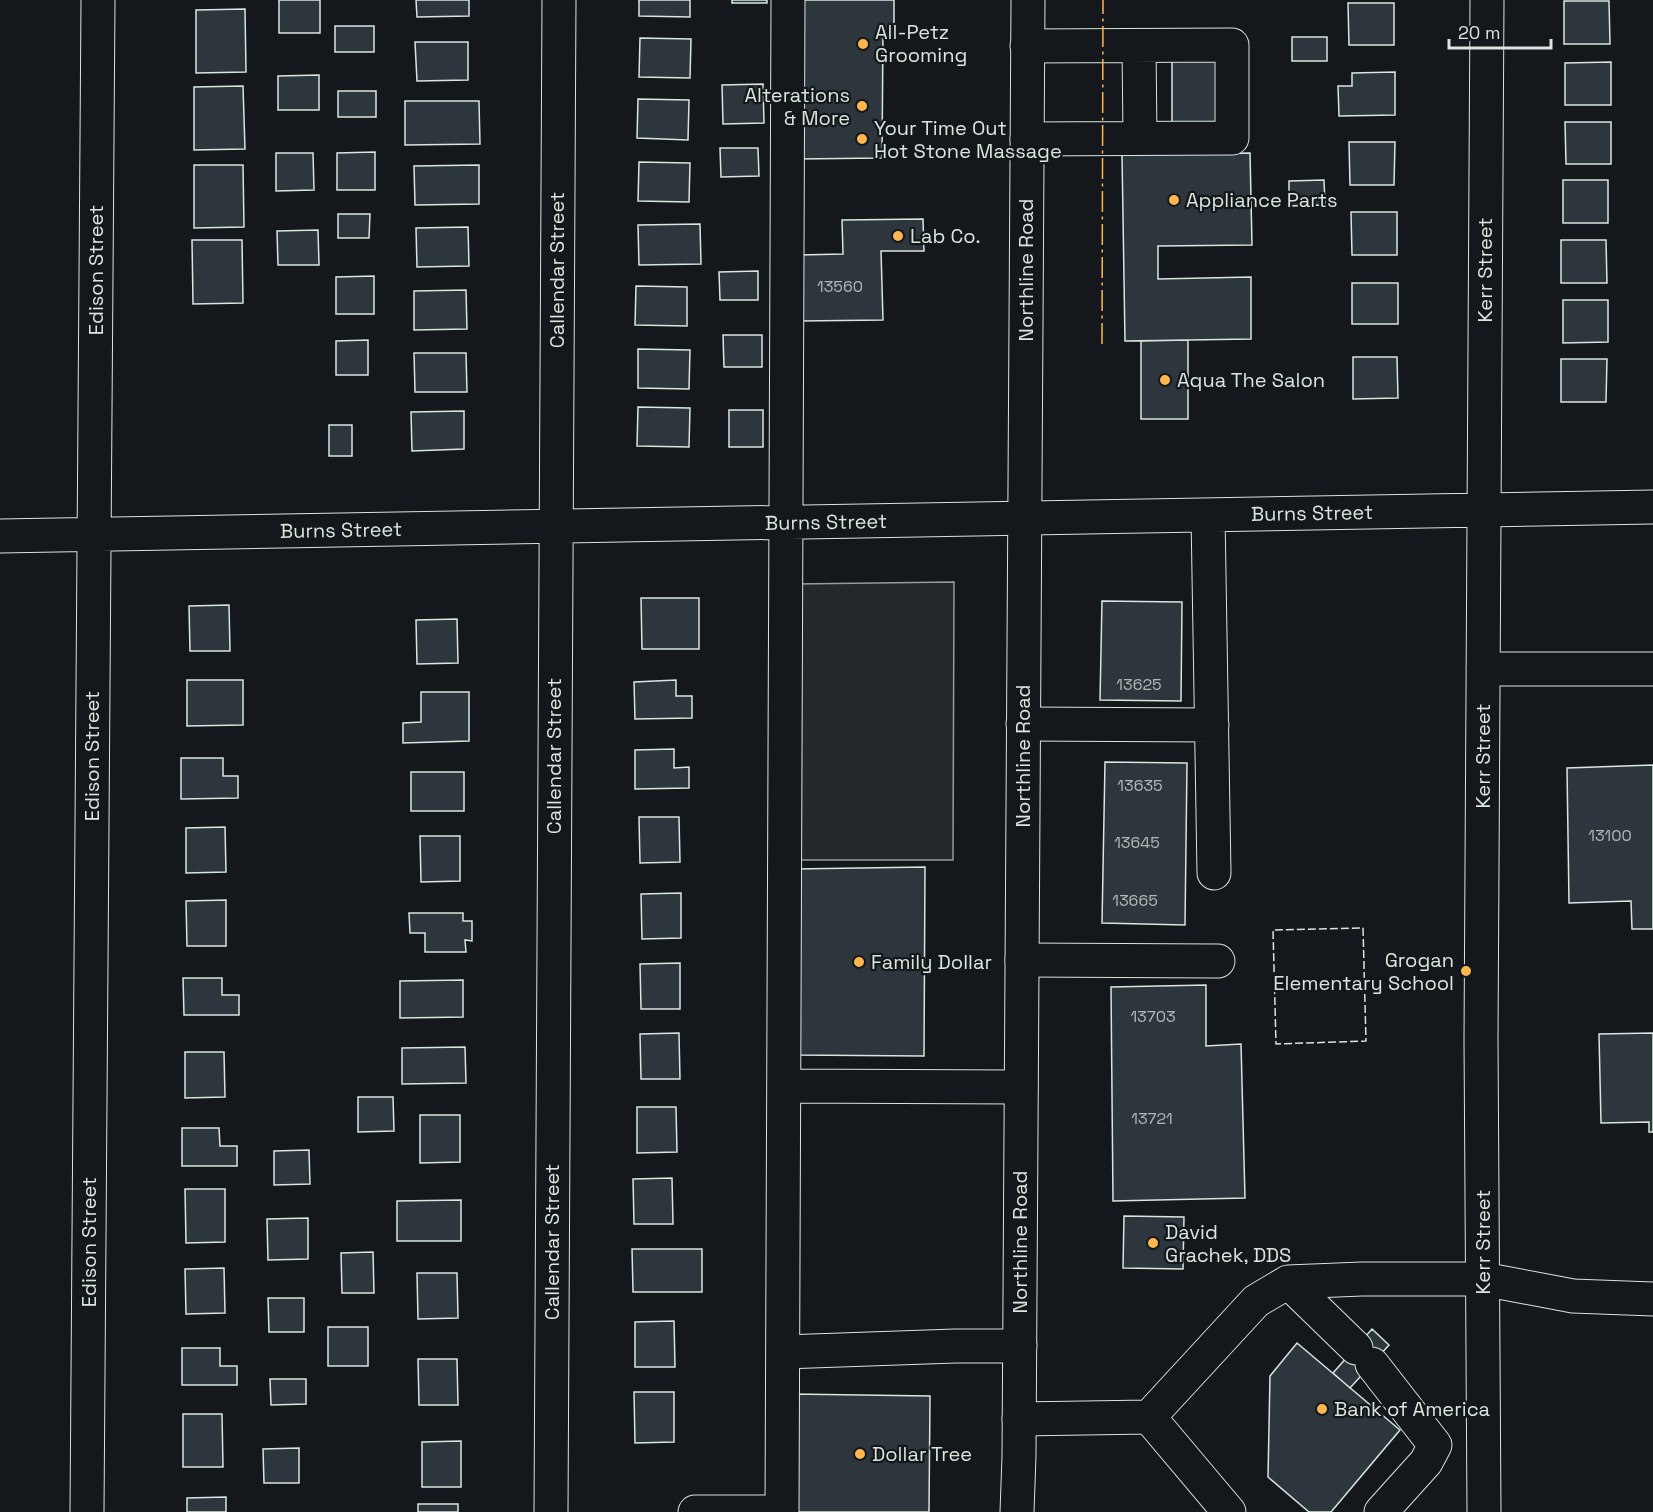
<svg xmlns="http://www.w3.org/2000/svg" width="1653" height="1512" font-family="'Space Grotesk',sans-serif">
<rect width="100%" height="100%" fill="#14181c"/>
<path fill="#24282b" stroke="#939e99" stroke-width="1.5" d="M954,582L953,860H795V584Z"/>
<path fill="#2c363c" stroke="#d8e6dc" stroke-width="1.5" d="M279,0H320V33H279Z
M416,0H469V16L417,17Z
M639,0H690V17L639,16Z
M732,0H767V3H732Z
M799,0H894V33H883L882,158L798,159Z
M1564,1H1609L1610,44H1564Z
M1348,3H1394V45H1349Z
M245,9L246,72L196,73V10Z
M335,26H374V52H335Z
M1292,37H1327V61H1292Z
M640,38L691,39L690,78L639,77Z
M415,42H468V80L417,81Z
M1172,59L1221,60L1220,123L1172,122Z
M1611,62V105H1565V63Z
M1395,72V115L1339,116L1338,86H1352V73Z
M319,75V110H278V76Z
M763,84L764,123L723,124L722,85Z
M243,86L245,149L194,150V87Z
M338,91H376V117H338Z
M638,99L689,100L688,140L637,138Z
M405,101H479L480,144L405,145Z
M1565,122H1611V164H1566Z
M1349,142H1395L1394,185H1350Z
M720,148H758L759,176L721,177Z
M375,152V190H337V153Z
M276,153H313L314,190L276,191Z
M1250,153L1252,245L1158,246V279L1251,277V339L1125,341L1122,155Z
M639,162L690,163L689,202L638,201Z
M194,165H243L244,227L194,228Z
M479,165V204L415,205L414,166Z
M1324,180L1325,205L1289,206V181Z
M1563,180H1608V223H1563Z
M1351,212H1397V255H1352Z
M338,214H370L369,238H338Z
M923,219L924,251H881L883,320L800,321L799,255L843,254L842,220Z
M700,224L701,264L639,265L638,225Z
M468,227L469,266L417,267L416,228Z
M318,230L319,265H278L277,231Z
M192,240H242L243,303L193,304Z
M1561,240H1606L1607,283H1561Z
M758,271V300H720L719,272Z
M374,276V314H336V277Z
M1352,283H1398V324H1352Z
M636,286L687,287V326L635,325Z
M466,290L467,329L414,330V291Z
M1563,300H1608V342L1563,343Z
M723,335H762V367H724Z
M368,340V375H336V341Z
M1188,340V419H1141V341Z
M638,349L690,350L689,389L638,388Z
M414,353H466L467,392H415Z
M1353,357H1397L1398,398L1353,399Z
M1561,359H1607L1606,402H1561Z
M638,407L690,408L689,447L637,446Z
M729,410H763V447H729Z
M464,411V449L412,451L411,412Z
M329,425H352V456H329Z
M641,598H699V649H642Z
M1102,601L1182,602L1181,701L1100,700Z
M229,605L230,651H190L189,606Z
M457,619L458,663L417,664L416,620Z
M187,680H243V725L187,726Z
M676,680V696H692V718L635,719L634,682Z
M421,692H469V741L403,743V723L421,722Z
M674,749V768L689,767V788L635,789V750Z
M181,758H223V776H238V798L181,799Z
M1105,762L1187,763L1185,925L1102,923Z
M1653,765V929H1632L1631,901L1569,903L1567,768Z
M411,772H464V811H411Z
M639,817H679L680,862L640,863Z
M225,827L226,872L186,873V828Z
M420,836H460V881L421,882Z
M925,867L924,1056L793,1055L794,869Z
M681,893V938L642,939L641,894Z
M226,900V946H187L186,901Z
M409,913H463V921H472V941L465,940L466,952H425V933H410Z
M680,963V1009H641L640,964Z
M183,978H222V995H239V1015H184Z
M463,980V1017L400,1018V981Z
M1206,985V1046L1241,1044L1245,1198L1113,1201L1111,987Z
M679,1033L680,1079H641L640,1034Z
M1653,1033V1132H1649V1122L1601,1123L1599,1034Z
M465,1047L466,1083L402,1084V1048Z
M185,1052H224L225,1097L185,1098Z
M358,1097H393L394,1131L358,1132Z
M637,1107H676L677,1152L637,1153Z
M420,1115H460V1162L420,1163Z
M182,1128H219L220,1146H237V1166H182Z
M309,1150L310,1184L274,1185V1151Z
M672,1178L673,1224H634L633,1179Z
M185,1189H225V1242L186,1243Z
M461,1200V1241H397V1201Z
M1124,1216L1184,1217L1183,1269L1123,1268Z
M308,1218V1259L268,1260L267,1219Z
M632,1249H702V1292H633Z
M373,1252L374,1293H342L341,1253Z
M224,1268L225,1313L186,1314L185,1269Z
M417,1273H457L458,1318L418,1319Z
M268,1298H304V1332H269Z
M674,1321L675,1367H635V1322Z
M328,1327H368V1366H328Z
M1372,1329L1389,1345L1350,1388L1333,1373Z
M1297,1343L1400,1430L1331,1512H1309L1268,1477L1270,1376Z
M182,1348H220V1366H237V1385H182Z
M418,1359H457L458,1405H419Z
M270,1379H306V1404L271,1405Z
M634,1392H674V1442L635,1443Z
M792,1394L930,1396L929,1512H790Z
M183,1414H222L223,1467H183Z
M461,1441V1487H422V1442Z
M299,1448V1483H264L263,1449Z
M226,1497V1512H187V1498Z
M418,1504H458V1512H418Z"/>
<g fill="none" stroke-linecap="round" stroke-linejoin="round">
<g stroke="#d8e6dc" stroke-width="35">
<path id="minor" d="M1139,46L1140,138
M1027,139L1232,138V45L1027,46
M1208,515L1214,873
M0,536L1653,507
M1483,669H1653
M1023,724L1212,725
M1022,960L1218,961
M784,1086L1021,1087
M1288,1282L1356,1348
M783,1352L955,1346H1020
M1372,1364L1435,1445L1426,1462L1381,1512
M1019,1419L1149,1417
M87,1512L98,0
M551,1512L559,0
M695,1512H782
M782,1512L788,0
M1229,1512L1149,1417L1256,1301L1288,1282L1362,1279H1483L1573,1296L1653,1299
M1484,1512L1481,1040L1487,0"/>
</g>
<g stroke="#d8e6dc" stroke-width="35">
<path id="major" d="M1017,1512L1019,1456L1028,0"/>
</g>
<use href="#minor" stroke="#14181c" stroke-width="33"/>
<use href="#major" stroke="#14181c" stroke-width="33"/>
<path stroke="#d8e6dc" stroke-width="1.5" stroke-dasharray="8 3" stroke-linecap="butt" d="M1363,928L1366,1041L1276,1044L1273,930Z"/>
<path stroke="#ffb74d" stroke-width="1.5" stroke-dasharray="21 4.5 3 4.5" stroke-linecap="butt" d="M1102,344L1103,0"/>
</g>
<g fill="#ffb74d" stroke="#14181c" stroke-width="2">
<circle cx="863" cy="44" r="6"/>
<circle cx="862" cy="106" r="6"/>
<circle cx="862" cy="139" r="6"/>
<circle cx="1174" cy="200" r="6"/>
<circle cx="898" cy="236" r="6"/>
<circle cx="1165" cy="380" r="6"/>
<circle cx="859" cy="962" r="6"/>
<circle cx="1466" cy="971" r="6"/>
<circle cx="1153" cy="1243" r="6"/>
<circle cx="1322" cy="1409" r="6"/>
<circle cx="860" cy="1454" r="6"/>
</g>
<g text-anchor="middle" stroke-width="4.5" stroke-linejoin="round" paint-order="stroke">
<g font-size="16" fill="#adbab4">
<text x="840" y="292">13560</text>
<text x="1139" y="690">13625</text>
<text x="1140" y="791">13635</text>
<text x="1610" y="841">13100</text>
<text x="1137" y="848">13645</text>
<text x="1135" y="906">13665</text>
<text x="1153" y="1022">13703</text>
<text x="1152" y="1124">13721</text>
</g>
<g font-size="20" fill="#d8e6dc" stroke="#14181c" text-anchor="start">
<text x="875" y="39">All-Petz<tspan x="875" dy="23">Grooming</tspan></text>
<text x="850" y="102" text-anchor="end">Alterations<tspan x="850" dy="23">&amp; More</tspan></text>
<text x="874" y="135">Your Time Out<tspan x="874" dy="23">Hot Stone Massage</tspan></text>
<text x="1186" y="207">Appliance Parts</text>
<text x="910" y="243">Lab Co.</text>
<text x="1177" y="387">Aqua The Salon</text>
<text x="1454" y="967" text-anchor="end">Grogan<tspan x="1454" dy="23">Elementary School</tspan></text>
<text x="871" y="969">Family Dollar</text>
<text x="1165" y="1239">David<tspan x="1165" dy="23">Grachek, DDS</tspan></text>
<text x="1334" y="1416">Bank of America</text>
<text x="872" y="1461">Dollar Tree</text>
</g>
<g font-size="20" fill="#d8e6dc" stroke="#14181c">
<text transform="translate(96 270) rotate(-90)" y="7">Edison Street</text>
<text transform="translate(557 270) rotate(-90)" y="7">Callendar Street</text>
<text transform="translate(1026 270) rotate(-90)" y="7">Northline Road</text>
<text transform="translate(1485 270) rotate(-90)" y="7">Kerr Street</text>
<text transform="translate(1312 513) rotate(-1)" y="7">Burns Street</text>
<text transform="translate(826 522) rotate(-1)" y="7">Burns Street</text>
<text transform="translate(341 530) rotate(-1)" y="7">Burns Street</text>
<text transform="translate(92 756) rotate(-90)" y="7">Edison Street</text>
<text transform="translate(554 756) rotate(-90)" y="7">Callendar Street</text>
<text transform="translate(1023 756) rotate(-90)" y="7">Northline Road</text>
<text transform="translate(1483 756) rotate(-90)" y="7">Kerr Street</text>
<text transform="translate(89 1242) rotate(-90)" y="7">Edison Street</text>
<text transform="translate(552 1242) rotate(-90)" y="7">Callendar Street</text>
<text transform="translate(1020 1242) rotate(-90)" y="7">Northline Road</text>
<text transform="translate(1483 1242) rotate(-90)" y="7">Kerr Street</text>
</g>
</g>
<path d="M1449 39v9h102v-9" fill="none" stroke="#d8e6dc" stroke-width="3"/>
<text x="1458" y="39" font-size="18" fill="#d8e6dc" stroke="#14181c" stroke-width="4.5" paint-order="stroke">20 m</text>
</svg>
